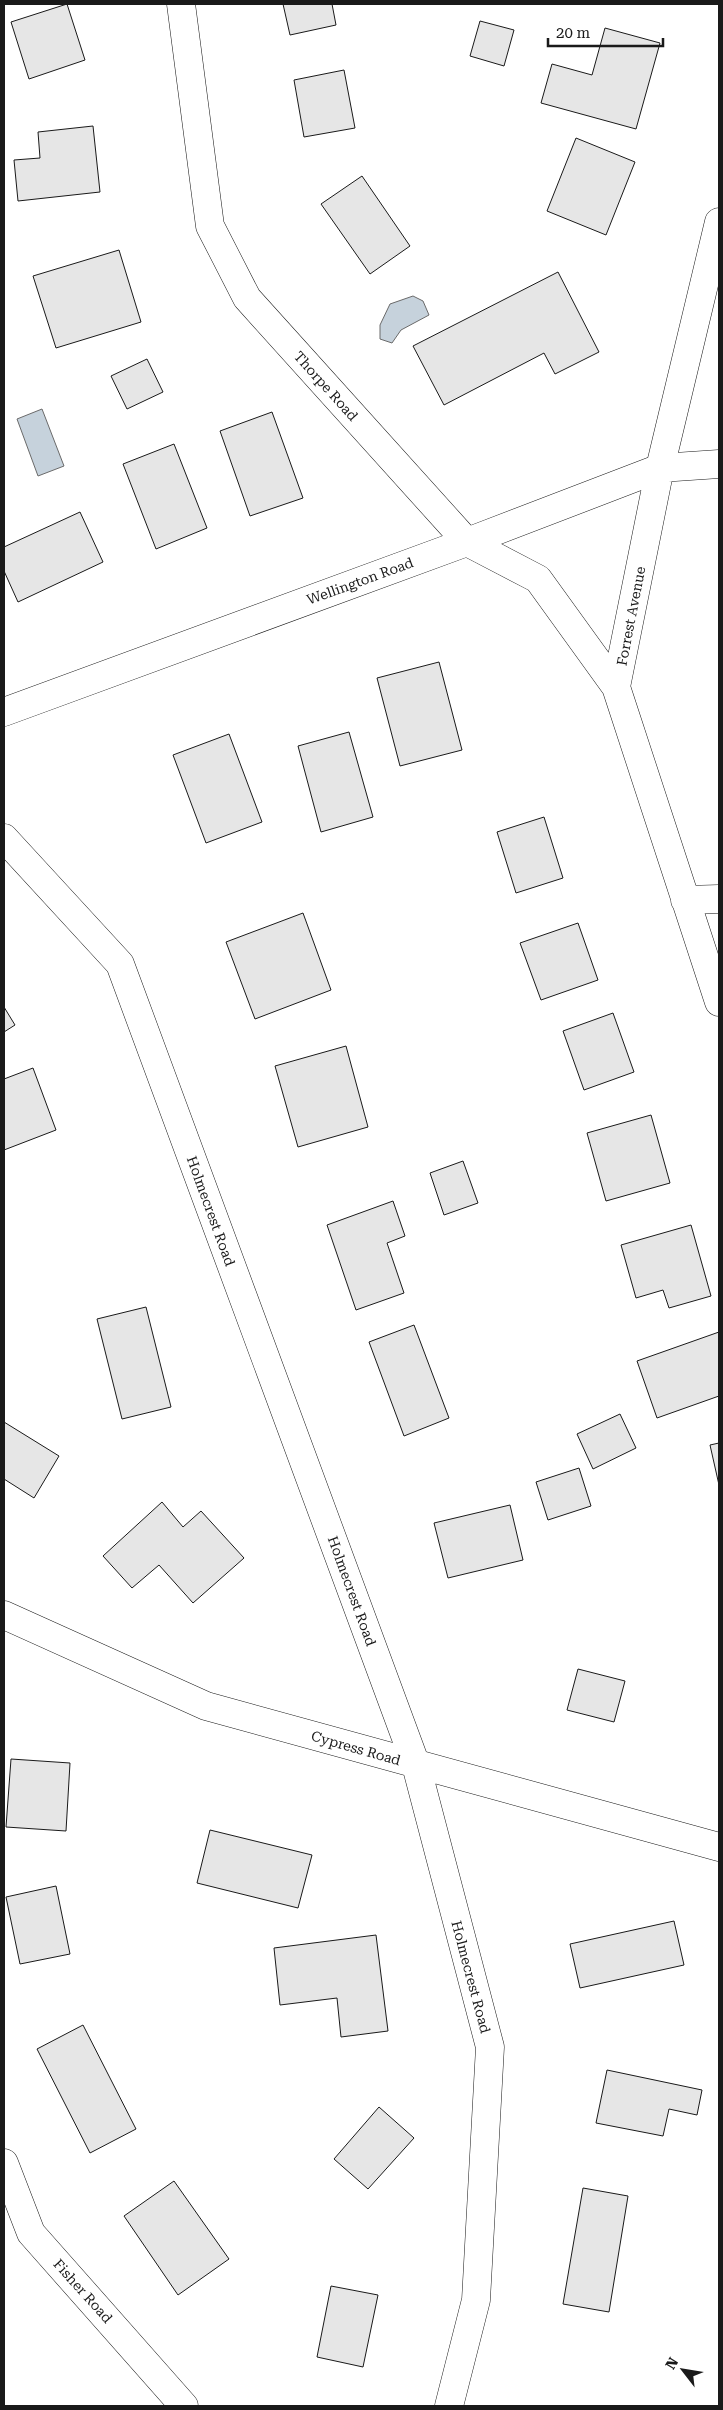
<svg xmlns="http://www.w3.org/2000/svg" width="723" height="2410" font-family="'Roboto Serif',serif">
<rect width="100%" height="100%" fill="#fff"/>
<path fill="#c6d2dc" stroke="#6a6a6a" d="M413,296L423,301L429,315L401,330L392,343L380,339V325L390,304Z
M42,409L64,466L38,476L17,419Z"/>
<path fill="#e6e6e6" stroke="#1a1a1a" d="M67,4L85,60L29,79L11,22Z
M283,4H332L336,25L290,35Z
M480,21L514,30L504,66L470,56Z
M605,28L660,43L636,129L541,103L552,64L592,75Z
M344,70L355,128L304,137L294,80Z
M93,126L100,192L18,201L14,160L40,158L38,132Z
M576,138L635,162L606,235L547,211Z
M362,176L410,246L370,274L321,204Z
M119,250L141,322L56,348L33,276Z
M558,272L599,352L555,374L544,353L444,405L413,346Z
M147,359L163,392L127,409L111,376Z
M272,412L303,498L250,516L220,431Z
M174,444L207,528L156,549L123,464Z
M80,512L103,562L18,602L4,571V547Z
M439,662L462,750L400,766L377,678Z
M349,732L373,817L321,832L298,746Z
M229,734L262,822L206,843L173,755Z
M544,817L563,878L516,893L497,832Z
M303,913L331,990L255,1019L226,942Z
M578,923L598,980L541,1000L520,943Z
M4,1007L15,1025L4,1032Z
M613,1013L634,1072L584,1090L563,1031Z
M346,1046L368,1127L298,1147L275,1066Z
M33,1068L56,1130L4,1150V1079Z
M651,1115L670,1183L606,1201L587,1133Z
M463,1161L478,1203L444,1215L430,1173Z
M393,1201L405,1236L387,1243L404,1293L356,1310L327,1225Z
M691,1225L711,1296L669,1308L663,1290L636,1298L621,1245Z
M146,1307L171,1407L122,1419L97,1319Z
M414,1325L449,1418L404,1436L369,1342Z
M719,1332V1396L657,1418L637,1361Z
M620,1414L636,1448L593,1469L577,1434Z
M4,1422L59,1456L34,1498L4,1479Z
M719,1443V1485L710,1445Z
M579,1468L591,1506L548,1520L536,1482Z
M162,1502L183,1527L201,1511L244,1558L193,1603L159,1565L132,1588L103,1556Z
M510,1505L523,1560L448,1578L434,1523Z
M578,1669L625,1681L614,1722L567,1710Z
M11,1759L70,1763L66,1831L6,1827Z
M210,1830L312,1855L298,1908L197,1883Z
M56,1886L70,1954L20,1964L6,1897Z
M674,1921L684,1965L580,1988L570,1944Z
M376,1935L388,2031L341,2037L337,1998L280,2005L274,1948Z
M83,2025L136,2129L90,2153L37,2049Z
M607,2070L702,2090L697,2115L669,2109L663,2136L596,2123Z
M379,2107L414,2138L368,2189L334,2159Z
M174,2181L229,2259L178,2295L124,2216Z
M583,2188L628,2196L609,2312L563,2304Z
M331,2286L378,2295L363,2367L317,2357Z"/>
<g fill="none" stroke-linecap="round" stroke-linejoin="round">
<g stroke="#1a1a1a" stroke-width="29">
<path id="street" d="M181,4L210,226L247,298L467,542L538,579L616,687
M719,222L660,468L616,687L719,1002
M4,712L467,542L660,468L719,464
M4,838L120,964L416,1765L490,2047L476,2300L449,2406
M685,900L719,899
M4,1615L206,1706L719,1847
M4,2163L31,2233L184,2406"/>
</g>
<use href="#street" stroke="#fff" stroke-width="28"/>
</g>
<g text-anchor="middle" stroke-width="4" stroke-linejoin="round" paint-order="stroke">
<g font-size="14" fill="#1a1a1a" stroke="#fff">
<text transform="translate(326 386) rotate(48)" y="5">Thorpe Road</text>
<text transform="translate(360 581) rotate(-20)" y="5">Wellington Road</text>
<text transform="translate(631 616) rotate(-79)" y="5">Forrest Avenue</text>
<text transform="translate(211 1211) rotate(70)" y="5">Holmecrest Road</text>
<text transform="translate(352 1591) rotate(70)" y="5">Holmecrest Road</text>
<text transform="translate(356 1748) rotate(16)" y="5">Cypress Road</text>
<text transform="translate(471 1977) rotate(75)" y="5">Holmecrest Road</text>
<text transform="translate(83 2291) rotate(48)" y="5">Fisher Road</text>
</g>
</g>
<rect width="723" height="2410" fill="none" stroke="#1a1a1a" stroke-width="10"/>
<g transform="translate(683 2370) rotate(301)" stroke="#ffffff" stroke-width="4" paint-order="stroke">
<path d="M0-4L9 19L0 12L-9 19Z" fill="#1a1a1a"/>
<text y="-8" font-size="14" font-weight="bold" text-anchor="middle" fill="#1a1a1a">N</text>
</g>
<path d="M548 38v8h115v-8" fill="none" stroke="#1a1a1a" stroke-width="2.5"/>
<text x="556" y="38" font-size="15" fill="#1a1a1a" stroke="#ffffff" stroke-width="4" paint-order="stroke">20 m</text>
</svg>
